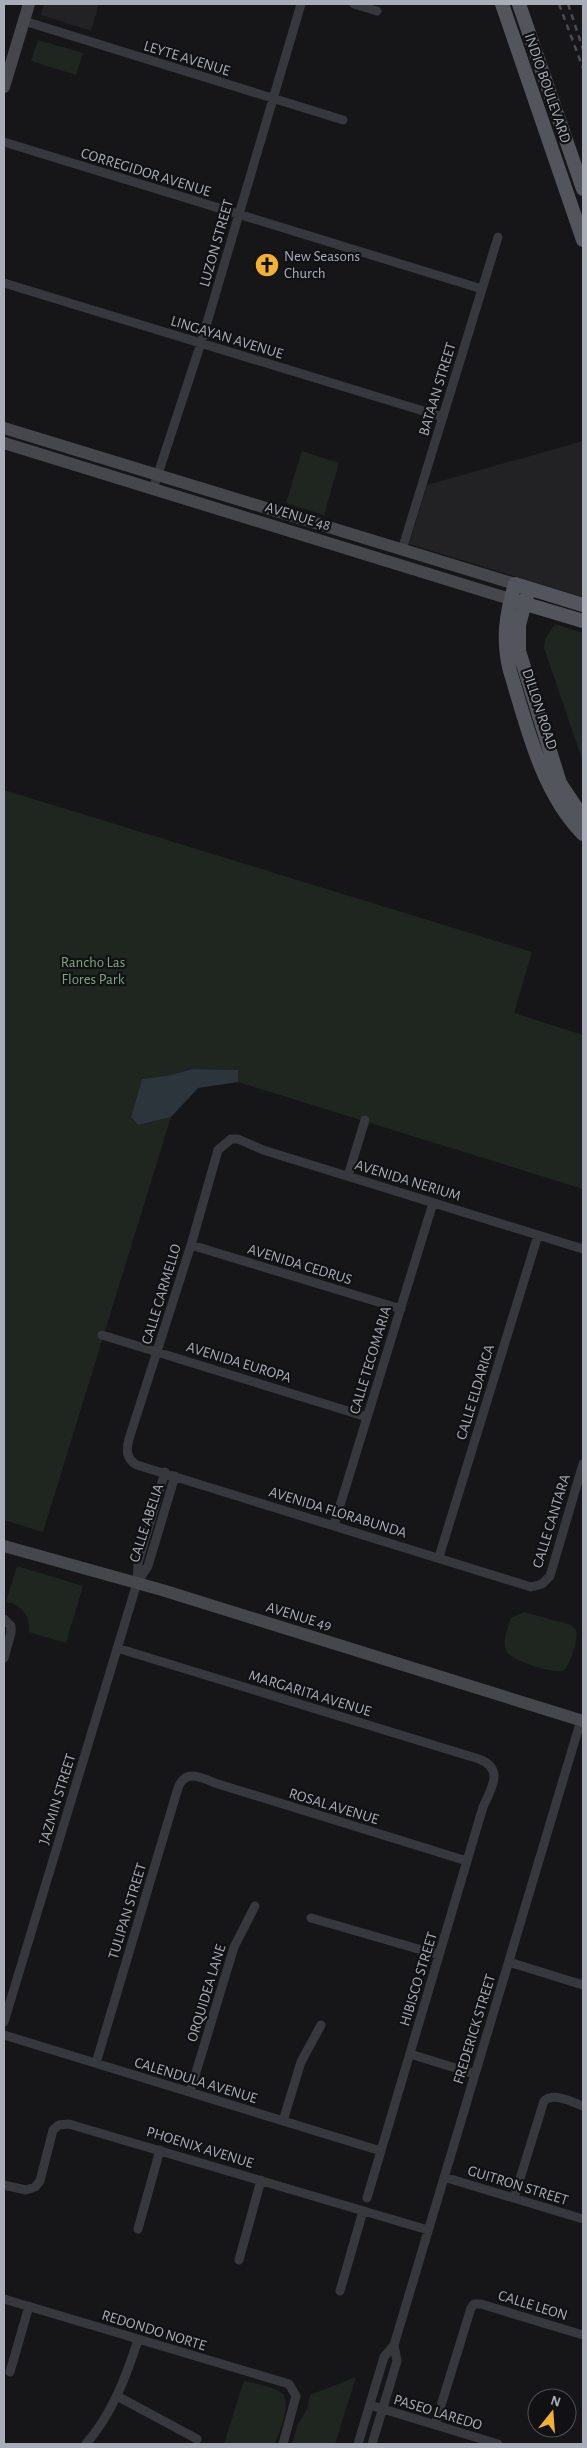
<svg xmlns="http://www.w3.org/2000/svg" width="587" height="2448" font-family="'Alegreya Sans',sans-serif">
<rect width="100%" height="100%" fill="#161618"/>
<path fill="#222225" d="M44,4H99L91,31L41,15Z
M583,441V597L409,544L427,485Z"/>
<path fill="#1e261f" d="M38,40L83,53L76,75L31,61Z
M302,451L339,463L324,515L286,503Z
M555,624L583,633V762L544,648L545,639Z
M4,790L532,952L514,1013L583,1035V1189L238,1082V1070L192,1069L171,1075L142,1079L131,1118L138,1125L171,1117L43,1532L4,1520Z
M17,1566L83,1586L66,1643L29,1632C31,1617 22,1604 6,1602Z
M524,1612L571,1625C571,1626 576,1629 576,1630C579,1637 570,1666 564,1670C555,1675 512,1661 507,1652C501,1641 508,1629 511,1618Z
M356,2377L335,2444H292L298,2424L307,2409L310,2395Z
M245,2381C256,2384 270,2386 280,2392C294,2399 279,2433 275,2444H224L243,2383Z"/>
<path fill="#2c353c" d="M192,1069L238,1070V1082L198,1088L171,1117L138,1125L131,1117L142,1079L171,1075Z"/>
<g fill="none" stroke-linecap="round" stroke-linejoin="round">
<path stroke="#37383d" stroke-width="9" d="M354,4L377,11
M24,21L343,120
M4,142L482,289
M4,283L443,417
M153,489L201,343L301,4
M402,550L498,237
M348,1176L365,1120
M191,1245L401,1309
M583,1249L263,1150L238,1139H231L218,1150L191,1245L129,1439C126,1450 126,1459 137,1465L531,1587L542,1584L550,1576L583,1464
M102,1335L367,1417
M334,1525L433,1203
M439,1557L538,1235
M137,1583L148,1566L175,1476
M4,1619L11,1626V1633L4,1658
M117,1648L479,1759C505,1769 491,1789 483,1807L367,2198
M311,1918L439,1955
M509,1962L583,1985
M4,2022L137,1583L138,1563L165,1472
M4,2035L381,2151
M410,2054L475,2074
M96,2063L178,1788C185,1769 201,1777 215,1783L467,1861
M190,2092L234,1947L255,1906
M283,2121L301,2062L321,2025
M444,2177L583,2219
M4,2185L26,2190L35,2187L40,2181L53,2130L59,2125L69,2124L428,2230
M514,2198L544,2101C554,2092 572,2102 583,2106
M138,2229L160,2150
M239,2260L261,2180
M340,2291L363,2211
M4,2299L289,2384L296,2396L283,2444
M10,2372L29,2306
M117,2396L197,2439
M370,2405L498,2444
M435,2425L471,2308L474,2304H481L583,2335
M86,2444C112,2414 126,2377 138,2340
M358,2444L384,2357L394,2345L581,1720
M372,2444L397,2361L394,2345"/>
<path stroke="#45474d" stroke-width="12" d="M4,87L29,4
M4,428L515,584
M4,443L510,599
M4,1546L162,1590L583,1721"/>
<path stroke="#53555c" stroke-width="14" d="M502,4L583,240
M519,4L583,189
M529,588L519,625V651L560,783L583,818
M516,601L583,621
M583,605L515,584C506,614 502,640 510,671C527,726 541,791 583,834"/>
<path stroke="#4a4c52" stroke-width="2.5" stroke-dasharray="6 5" stroke-linecap="butt" d="M559,4L583,68
M568,4L583,49"/>
</g>
<defs>
<g id="church-disc" transform="scale(1.25)"><circle r="9.5" fill="#f2b134" stroke="#111113"/><path d="M-1.2-6h2.4v3.5h3.3v2.4h-3.3V6h-2.4V-.1h-3.3v-2.4h3.3Z" fill="#111"/></g>
</defs>
<g fill-rule="evenodd">
<use href="#church-disc" x="267" y="265"/>
</g>
<g text-anchor="middle" stroke-width="4.5" stroke-linejoin="round" paint-order="stroke">
<g font-size="15" fill="#a8adb8" stroke="#111113">
<text transform="translate(187 58) rotate(17)" y="5">LEYTE AVENUE</text>
<text transform="translate(548 88) rotate(71)" y="5">INDIO BOULEVARD</text>
<text transform="translate(146 172) rotate(17)" y="5">CORREGIDOR AVENUE</text>
<text transform="translate(216 243) rotate(-74)" y="5">LUZON STREET</text>
<text transform="translate(227 337) rotate(17)" y="5">LINGAYAN AVENUE</text>
<text transform="translate(437 389) rotate(-73)" y="5">BATAAN STREET</text>
<text transform="translate(298 516) rotate(17)" y="5">AVENUE 48</text>
<text transform="translate(540 709) rotate(72)" y="5">DILLON ROAD</text>
<text transform="translate(408 1180) rotate(17)" y="5">AVENIDA NERIUM</text>
<text transform="translate(300 1264) rotate(17)" y="5">AVENIDA CEDRUS</text>
<text transform="translate(161 1294) rotate(-73)" y="5">CALLE CARMELLO</text>
<text transform="translate(370 1360) rotate(-73)" y="5">CALLE TECOMARIA</text>
<text transform="translate(239 1362) rotate(17)" y="5">AVENIDA EUROPA</text>
<text transform="translate(475 1392) rotate(-73)" y="5">CALLE ELDARICA</text>
<text transform="translate(338 1512) rotate(17)" y="5">AVENIDA FLORABUNDA</text>
<text transform="translate(551 1521) rotate(-73)" y="5">CALLE CANTARA</text>
<text transform="translate(146 1523) rotate(-72)" y="5">CALLE ABELIA</text>
<text transform="translate(299 1616) rotate(17)" y="5">AVENUE 49</text>
<text transform="translate(310 1693) rotate(17)" y="5">MARGARITA AVENUE</text>
<text transform="translate(57 1799) rotate(-73)" y="5">JAZMIN STREET</text>
<text transform="translate(334 1806) rotate(17)" y="5">ROSAL AVENUE</text>
<text transform="translate(127 1911) rotate(-73)" y="5">TULIPAN STREET</text>
<text transform="translate(418 1979) rotate(-73)" y="5">HIBISCO STREET</text>
<text transform="translate(206 1993) rotate(-73)" y="5">ORQUIDEA LANE</text>
<text transform="translate(474 2029) rotate(-73)" y="5">FREDERICK STREET</text>
<text transform="translate(196 2080) rotate(17)" y="5">CALENDULA AVENUE</text>
<text transform="translate(200 2147) rotate(17)" y="5">PHOENIX AVENUE</text>
<text transform="translate(518 2185) rotate(17)" y="5">GUITRON STREET</text>
<text transform="translate(533 2305) rotate(17)" y="5">CALLE LEON</text>
<text transform="translate(154 2330) rotate(17)" y="5">REDONDO NORTE</text>
<text transform="translate(438 2412) rotate(17)" y="5">PASEO LAREDO</text>
</g>
<g font-size="15" fill="#a8adb8" stroke="#111113" text-anchor="start">
<text x="284" y="261">New Seasons<tspan x="284" dy="17">Church</tspan></text>
</g>
<g font-size="15" fill="#7fa381" stroke="#111113">
<text x="93" y="967">Rancho Las<tspan x="93" dy="17">Flores Park</tspan></text>
</g>
</g>
<rect width="587" height="2448" fill="none" stroke="#a8adb8" stroke-width="10"/>
<g transform="translate(552 2413) rotate(17)"><circle r="24" fill="#111113" stroke="#4d4f55"/>
<path d="M0-4L9 19L0 12L-9 19Z" fill="#f2b134"/>
<text y="-8" font-size="14" font-weight="bold" text-anchor="middle" fill="#a8adb8">N</text>
</g>
</svg>
